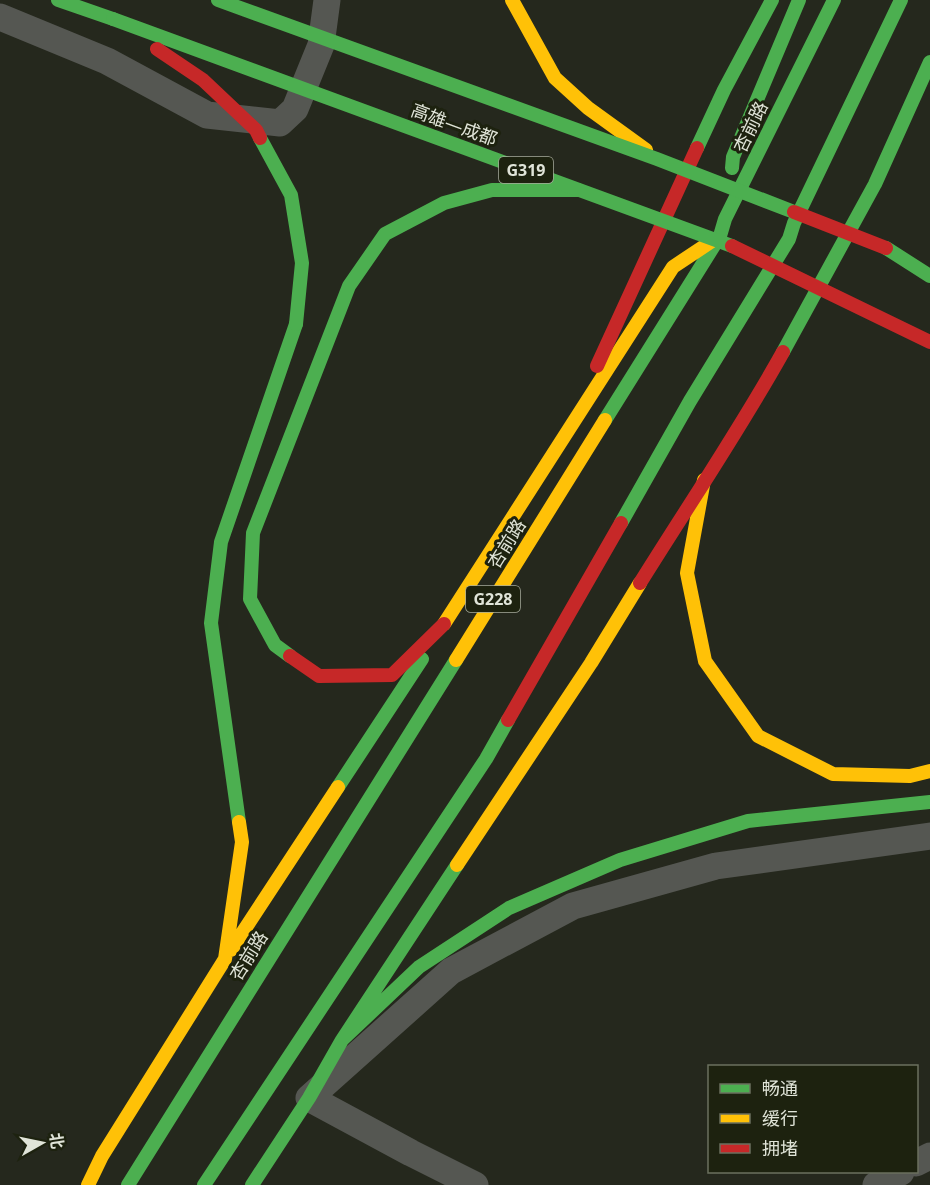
<svg xmlns="http://www.w3.org/2000/svg" width="930" height="1185" font-family="'Open Sans','Noto Sans SC',sans-serif">
<rect width="100%" height="100%" fill="#25281d"/>
<g fill="none" stroke-linecap="round" stroke-linejoin="round">
<path stroke="#555752" stroke-width="27" d="M0,17L107,61L207,115L280,123L295,109L321,45L327,0
M916,1163L930,1156
M475,1185L411,1153L309,1098L451,971L573,906L716,866L930,836
M876,1185L901,1172"/>
<path stroke="#4caf50" stroke-width="14" d="M58,0L113,19
M697,148L724,90L772,0
M732,168L733,157L799,0
M886,248L930,276
M783,352L875,184L930,62
M605,420L720,236L725,219L834,0
M621,523L690,401L789,239L794,223L901,0
M290,656L275,645L250,599L253,533L349,286L385,234L444,203L492,190H578
M338,787L422,659
M239,822L211,623L221,542L296,324
M342,1040L419,967L509,908L620,860L748,821L930,802
M128,1185L456,660
M204,1185L486,759L508,720
M252,1185L309,1098L342,1040L457,865"/>
<path stroke="#ffc107" stroke-width="14" d="M512,0L555,78L588,108L646,150
M704,480L687,573L705,661L758,736L833,774L910,776L930,771
M444,624L673,267L712,241
M456,660L605,420
M457,865L591,663L640,583
M231,950L338,787
M88,1185L102,1156L225,959L242,842L239,822"/>
<path stroke="#c62828" stroke-width="14" d="M597,366L697,148
M640,583C688,506 739,431 783,352
M290,656L319,676L392,675L444,624
M508,720L621,523"/>
<path stroke="#4caf50" stroke-width="14" d="M218,0L657,159L794,212
M113,19L732,246
M260,138L291,195L302,263L296,324"/>
<path stroke="#c62828" stroke-width="14" d="M157,49L203,80L256,130L260,138
M794,212L886,248
M732,246L930,342"/>
</g>
<g text-anchor="middle" stroke-width="6" stroke-linejoin="round" paint-order="stroke">
<g fill="#1d220f" stroke="#a6aa9c" stroke-width="1.5">
<rect x="499" y="157" width="54" height="26" rx="4.5"/>
<rect x="466" y="586" width="54" height="26" rx="4.5"/>
</g>
<g font-size="16" font-weight="bold" fill="#e0e4d8">
<text x="526" y="176">G319</text>
<text x="493" y="605">G228</text>
</g>
<g font-size="18" fill="#e0e4d8" stroke="#1d220f">
<text transform="translate(454 125) rotate(20)" y="6">高雄—成都</text>
<text transform="translate(751 127) rotate(-64)" y="6">杏前路</text>
<text transform="translate(507 544) rotate(-58)" y="6">杏前路</text>
<text transform="translate(249 956) rotate(-58)" y="6">杏前路</text>
</g>
</g>
<rect x="708" y="1065" width="210" height="108" fill="#1d220f" stroke="#6b705f" stroke-width="1.5"/>
<rect x="720" y="1084" width="30" height="9" fill="#4caf50" stroke="#6b705f" stroke-width="1.5"/>
<text x="762" y="1095" font-size="18" fill="#e0e4d8">畅通</text>
<rect x="720" y="1114" width="30" height="9" fill="#ffc107" stroke="#6b705f" stroke-width="1.5"/>
<text x="762" y="1125" font-size="18" fill="#e0e4d8">缓行</text>
<rect x="720" y="1144" width="30" height="9" fill="#c62828" stroke="#6b705f" stroke-width="1.5"/>
<text x="762" y="1155" font-size="18" fill="#e0e4d8">拥堵</text>
<g transform="translate(42 1143) rotate(81)" stroke="#1d220f" stroke-width="4.5" paint-order="stroke">
<path d="M0-4.5L10 22L0 15L-10 22Z" fill="#e0e4d8"/>
<text y="-9" font-size="16" font-weight="bold" text-anchor="middle" fill="#e0e4d8">北</text>
</g>
</svg>
